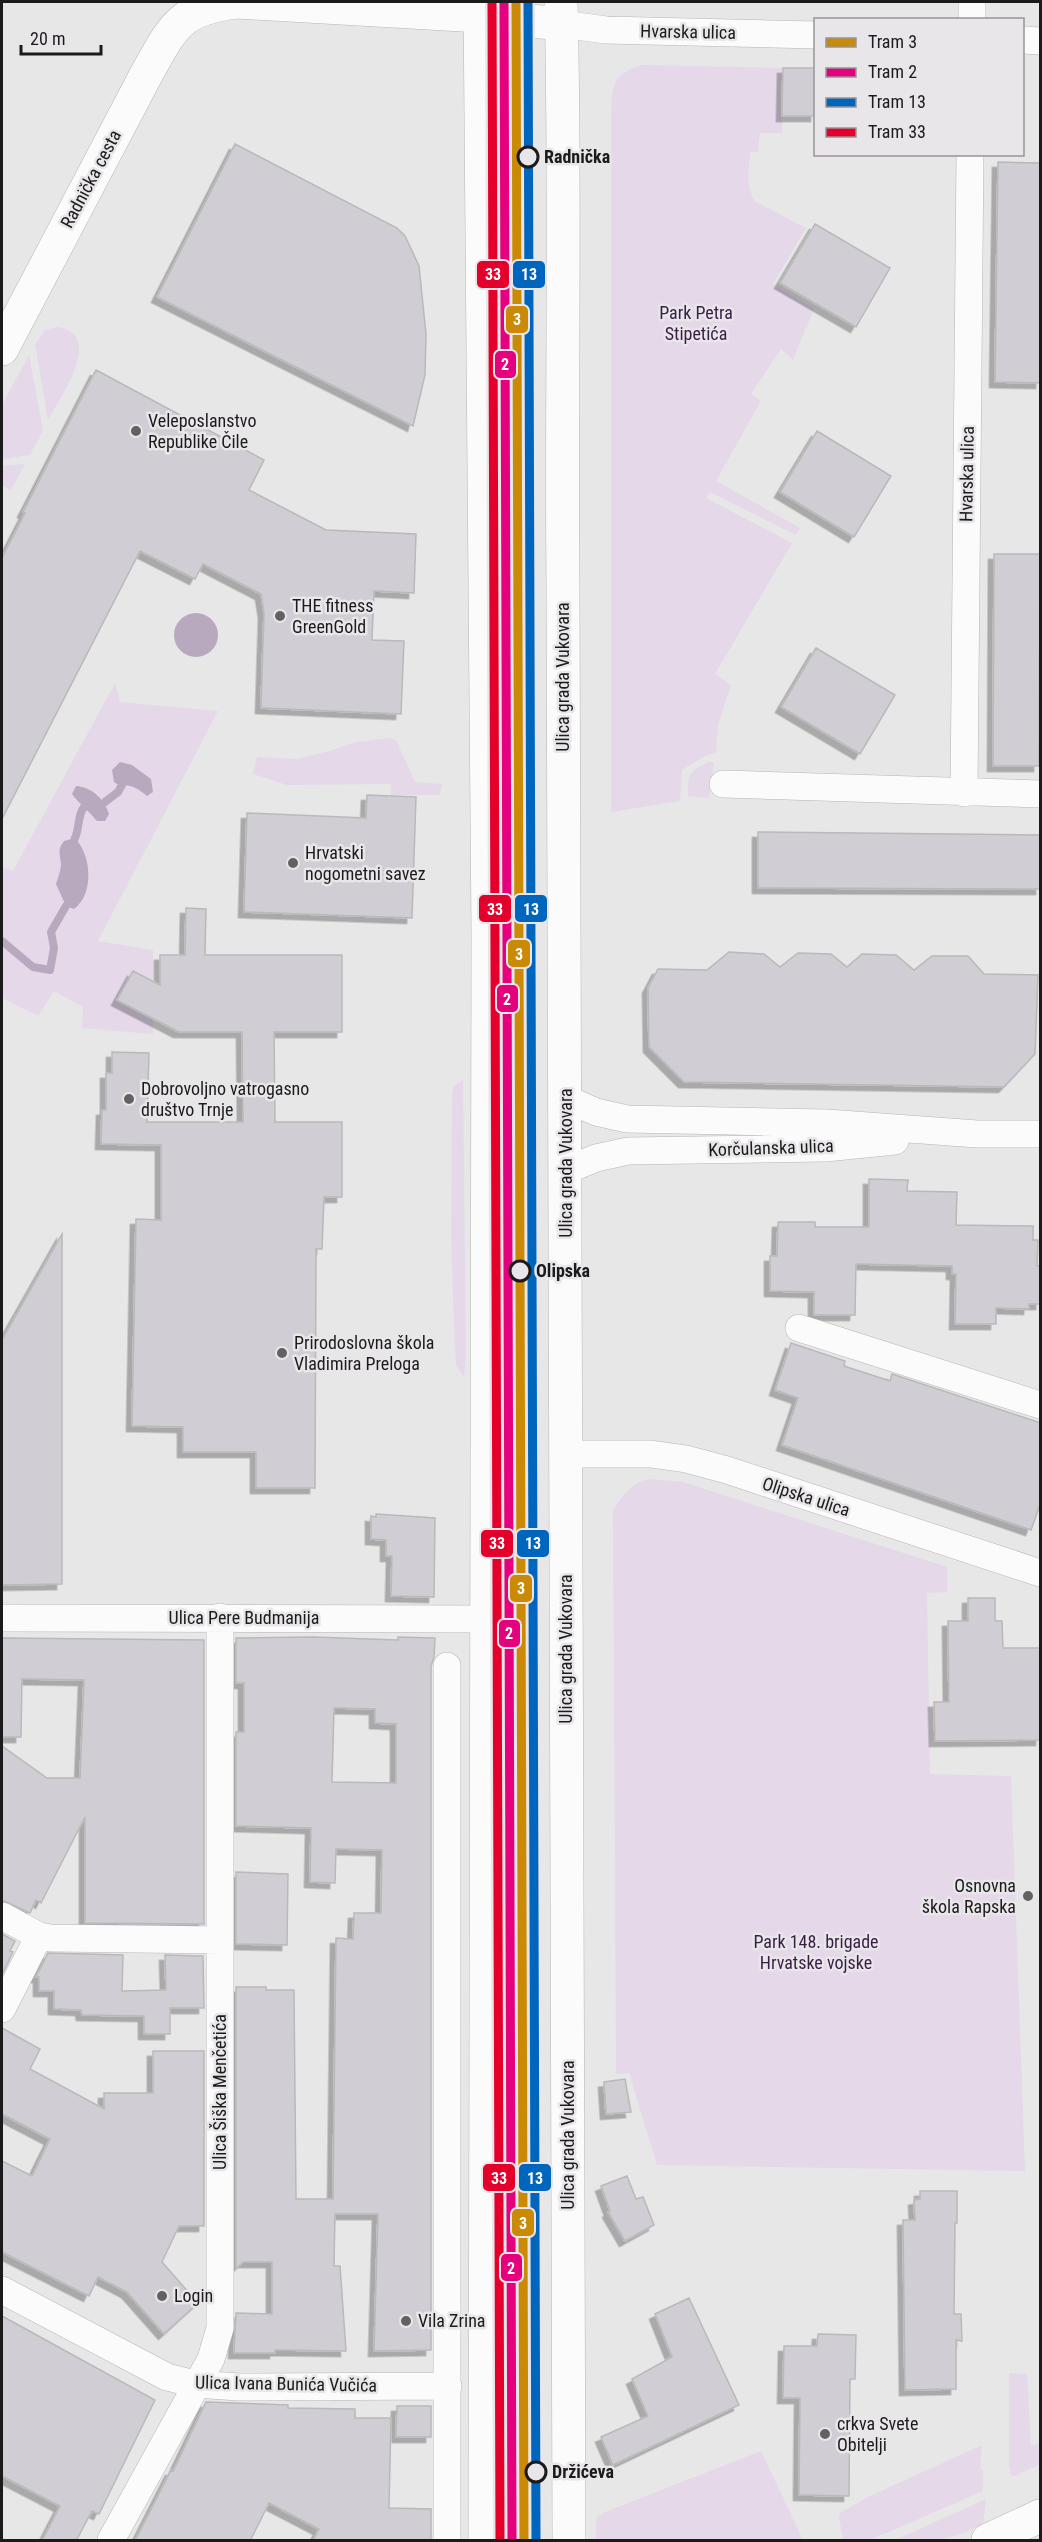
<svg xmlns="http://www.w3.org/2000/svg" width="1042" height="2542" font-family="'Roboto Condensed',sans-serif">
<defs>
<filter id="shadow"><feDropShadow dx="-5.5" dy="5.5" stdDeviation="0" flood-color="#0004"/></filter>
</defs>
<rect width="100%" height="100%" fill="#e8e7e8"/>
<path fill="#e4d8e9" d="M642 65 783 68 782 133H760L758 152H750C749 169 745 189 756 202L806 228 773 284 814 309 793 360 781 349 751 394 761 401 716 481 800 528 796 535 710 492 706 498 792 543 715 674 731 685 718 724 716 752 703 757 682 770 680 801 611 812V112C613 84 612 74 642 65Z
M58 327C105 335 60 398 48 420L35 344 45 330Z
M29 355 43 430 30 455 2 459V405Z
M25 464 11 490 2 485V466Z
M115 683 120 702 218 711 98 941 153 950V1034L82 1028 83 1007 54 991 38 1016 2 998V867L13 871Z
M388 738 396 740 415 782 442 784 440 795H391V784L287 785 253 774 257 757 297 759 333 750 352 743Z
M708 762H714L709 798 688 796C688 773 688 773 708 762Z
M463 1080 466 1357 464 1377 456 1365 455 1350 451 1239 452 1096 454 1086Z
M650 1479 683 1482 947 1567V1592L927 1593 930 1774 1011 1776 1025 2171 657 2165 629 2073 616 2074 613 1510C624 1494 631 1483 650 1479Z
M1009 2373 1027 2374 1031 2446 1040 2443V2464L1015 2476 1011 2475 1009 2466Z
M982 2445 980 2469 983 2470V2491L870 2540H843L839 2518 840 2513 870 2496Z
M761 2451 803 2540H596V2518L605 2512Z
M986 2499 983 2523C953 2542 930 2541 895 2540Z"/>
<path fill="#b8a9bf" d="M174 635a22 22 0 1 1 44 0a22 22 0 1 1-44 0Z
M120 762 132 765 151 779 153 792 147 796C140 790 130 783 120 786L114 782 112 770Z
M76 786C92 787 105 800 109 814L105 821H97C89 811 79 804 72 794Z
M75 838C92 856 94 894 74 909L66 906 56 884C58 878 61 870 61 864 60 854 57 850 64 841Z"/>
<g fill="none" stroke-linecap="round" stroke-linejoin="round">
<path stroke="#b8a9bf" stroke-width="8" d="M105 802 118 792 122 785
M75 838C80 827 77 816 84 807
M2 941 33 967 50 970 54 948 51 932 66 906"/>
</g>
<path fill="#d1cdd4" stroke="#b9b9b9" stroke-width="1.5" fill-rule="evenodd" filter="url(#shadow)" d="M783 68H816V116H782Z
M235 144 397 228 405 236 419 266 426 334 425 375 413 426 157 297Z
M998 162 1041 163V383L995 382Z
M815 224 890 268 856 327 780 283Z
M96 370 264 460 249 490 326 530 416 534 414 593 374 591 372 640 404 641 401 714 261 708 264 613 261 594 203 564 195 579 140 551 2 819V558L25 513 23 512Z
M817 431 891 476 854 537 780 492Z
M994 554H1040L1039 766H993Z
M816 648 895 695 860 754 781 707Z
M367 795 416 797 412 918 244 912 247 813 366 818Z
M758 832 1041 835V889L758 888Z
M186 908 206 909 205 955H342V1032H274L275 1122H342V1197H324L322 1249H316L315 1488H256V1452H183V1427L132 1426 136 1219 161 1220V1145L101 1144 102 1110H106V1073H112V1052L149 1053 147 1122H243L242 1032H179L117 1000 133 971 160 985V955H185Z
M729 952 764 954 780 967 798 953 831 954 847 967 862 954 896 955 914 970 932 956H968L984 974 1038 975 1035 1054 1004 1087 684 1082 649 1047 648 988 658 969 707 970Z
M869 1179 908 1180 907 1191 957 1192 956 1225 1033 1226V1240H1038L1037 1266H1041V1304H1029V1309L996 1308V1324H955L956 1274H952V1266L856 1264 855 1315H814V1292L770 1291V1256H777L778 1222H815V1227H869Z
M62 1234V1584L2 1585V1340Z
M791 1343 845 1361 844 1366 890 1381 892 1374 1041 1423V1502L1031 1530 782 1445 798 1398 775 1390Z
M376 1514 435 1518 434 1597 391 1596 392 1556H386V1540L371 1539V1516L376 1517Z
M968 1598H995V1621H1002L1003 1648H1041V1740L935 1741 934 1702H949L948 1621H968Z
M314 1637 398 1640V1637L435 1638 434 1657 431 1666V2350L374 2351 378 2214H335L334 2266H340L346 2351 275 2350V2353H234L236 2313 272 2314V2262H243L236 2269V1987H266V1990H294L296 2199H333L336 1938 353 1939 354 1913H381L382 1850 336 1849 335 1883 310 1882 311 1828 236 1826V1732H244V1683H236V1638ZM334 1708 375 1709V1723L396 1724V1783L332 1782Z
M2 1638 204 1640V1924L85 1923V1817L41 1903 36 1900 30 1913 2 1900V1746L47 1778H80L84 1680 22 1679 21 1737H2Z
M236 1872 288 1874 287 1945 236 1944Z
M2 1934 15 1941 10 1951 13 1952 2 1975Z
M48 1953 123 1955 122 1991 166 1990 165 1955 203 1956 204 2008H170V2034H144V2016L82 2015 81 2010 54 2009V1991H39V1977H36Z
M2 2028 40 2049 30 2069 104 2109V2093H153V2051H204V2226H179L162 2262 198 2303 164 2334 127 2292 98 2277 89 2296 2 2252V2161L32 2176 50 2139 2 2114Z
M625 2079 631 2112 606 2114 604 2082Z
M627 2176 636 2199 643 2197 654 2225 625 2241 608 2212 610 2211 601 2186Z
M920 2191H957V2223H955L954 2314H961L962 2341 956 2340V2389L905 2390 903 2220H915L914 2200 920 2199Z
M689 2298 739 2405 613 2465 601 2437 648 2416 632 2379 672 2357 655 2314Z
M2 2316 155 2400 99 2514 92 2511 76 2541H42L60 2506 2 2476Z
M818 2334 856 2335 855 2379H850L849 2496 799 2495 800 2398H783L784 2346H817Z
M206 2402 288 2405V2408L355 2409V2418H391L389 2508 431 2509V2541H313L319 2529 269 2503 250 2541H135L171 2470 173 2471Z
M397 2406H431V2437H396Z"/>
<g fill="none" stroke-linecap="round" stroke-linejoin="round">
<defs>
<path id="minor" d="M972 20V2
M562 24 606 30 816 35
M1022 40 1040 41
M723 784 1040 794
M964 793 970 154
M567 1099 596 1112 627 1119 827 1123 977 1134H1040
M567 1170 596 1158 628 1151 825 1148 895 1141
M799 1328 1040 1405
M565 1454H651L686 1459 727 1470 1040 1573
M2 1618 487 1619
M447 1666V2540
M2 1916 39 1936 51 1938 220 1940
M2 2009 39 1936
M2 2290 167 2377 195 2384 239 2387 448 2386
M111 2540 211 2359 220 2328V1617"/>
<path id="tertiary" d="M2 349 147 73C173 27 179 9 236 2L480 16 562 24"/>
<path id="secondary" d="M480 2 488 935 485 2540
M561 2C566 197 561 393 563 588 568 1239 567 1890 569 2540
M988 2540 1040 2516"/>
</defs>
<use href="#minor" stroke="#b6b6b6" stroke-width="28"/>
<use href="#tertiary" stroke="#b6b6b6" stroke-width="34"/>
<use href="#secondary" stroke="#b6b6b6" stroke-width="34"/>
<use href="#minor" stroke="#fcfbfc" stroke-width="27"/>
<use href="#tertiary" stroke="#fcfbfc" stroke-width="33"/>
<use href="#secondary" stroke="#fcfbfc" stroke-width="33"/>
<defs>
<path id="tram-1" d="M516 2 524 2540"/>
<path id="tram-2" d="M504 2 512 2540"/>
<path id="tram-3" d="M528 2 536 2540"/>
<path id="tram-4" d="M492 2 500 2540"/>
</defs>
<use href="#tram-1" stroke="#e8e6e9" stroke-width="14"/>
<use href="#tram-2" stroke="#e8e6e9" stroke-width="14"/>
<use href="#tram-3" stroke="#e8e6e9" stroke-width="14"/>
<use href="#tram-4" stroke="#e8e6e9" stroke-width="14"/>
<use href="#tram-1" stroke="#cb8a06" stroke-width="9"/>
<use href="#tram-2" stroke="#e5007d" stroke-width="9"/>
<use href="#tram-3" stroke="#0065bd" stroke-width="9"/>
<use href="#tram-4" stroke="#e4002b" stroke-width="9"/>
</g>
<g fill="#e8e6e9" stroke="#1c1b1c" stroke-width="3">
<circle cx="528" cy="157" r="10"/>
<circle cx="520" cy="1271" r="10"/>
<circle cx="536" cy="2472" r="10"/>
</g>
<g fill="#636263" stroke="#e8e6e9" stroke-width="2">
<circle cx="136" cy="431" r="6"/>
<circle cx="280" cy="616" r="6"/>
<circle cx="293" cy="863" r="6"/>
<circle cx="129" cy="1099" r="6"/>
<circle cx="282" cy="1353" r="6"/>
<circle cx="1028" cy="1896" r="6"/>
<circle cx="162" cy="2296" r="6"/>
<circle cx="406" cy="2321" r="6"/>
<circle cx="825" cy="2434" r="6"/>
</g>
<g text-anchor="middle" stroke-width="5" stroke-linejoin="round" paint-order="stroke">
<g font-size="18" fill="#1c1b1c" stroke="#e8e6e9">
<text transform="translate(688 32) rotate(1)" y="6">Hvarska ulica</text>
<text transform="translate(91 179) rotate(-62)" y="6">Radnička cesta</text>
<text transform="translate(967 474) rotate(-89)" y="6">Hvarska ulica</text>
<text transform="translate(563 677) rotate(-90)" y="6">Ulica grada Vukovara</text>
<text transform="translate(771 1148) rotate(-2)" y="6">Korčulanska ulica</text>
<text transform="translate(566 1163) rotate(-90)" y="6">Ulica grada Vukovara</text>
<text transform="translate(806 1497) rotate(18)" y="6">Olipska ulica</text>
<text x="244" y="1624">Ulica Pere Budmanija</text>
<text transform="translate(566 1649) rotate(-90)" y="6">Ulica grada Vukovara</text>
<text transform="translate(220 2092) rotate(-90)" y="6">Ulica Šiška Menčetića</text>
<text transform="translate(568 2135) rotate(-90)" y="6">Ulica grada Vukovara</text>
<text transform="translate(286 2384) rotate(1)" y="6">Ulica Ivana Bunića Vučića</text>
</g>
<g font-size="18" font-weight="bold" fill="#1c1b1c" stroke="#e8e6e9" text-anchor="start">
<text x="544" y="163">Radnička</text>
<text x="536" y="1277">Olipska</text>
<text x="552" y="2478">Držićeva</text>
</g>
<g font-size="18" fill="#3a1d47" stroke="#e8e6e9">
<text x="696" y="319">Park Petra<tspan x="696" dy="21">Stipetića</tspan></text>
<text x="816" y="1948">Park 148. brigade<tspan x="816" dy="21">Hrvatske vojske</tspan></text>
</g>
<g font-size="18" fill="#1c1b1c" stroke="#e8e6e9" text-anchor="start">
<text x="148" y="427">Veleposlanstvo<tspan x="148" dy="21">Republike Čile</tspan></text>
<text x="292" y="612">THE fitness<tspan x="292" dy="21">GreenGold</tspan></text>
<text x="305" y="859">Hrvatski<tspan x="305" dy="21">nogometni savez</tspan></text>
<text x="141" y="1095">Dobrovoljno vatrogasno<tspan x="141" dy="21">društvo Trnje</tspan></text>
<text x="294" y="1349">Prirodoslovna škola<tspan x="294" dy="21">Vladimira Preloga</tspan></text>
<text x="1016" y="1892" text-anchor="end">Osnovna<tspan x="1016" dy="21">škola Rapska</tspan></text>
<text x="174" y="2302">Login</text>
<text x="418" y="2327">Vila Zrina</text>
<text x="837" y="2430">crkva Svete<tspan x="837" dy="21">Obitelji</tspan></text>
</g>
</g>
<g stroke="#e8e6e9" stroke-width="2">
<rect x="476" y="260" width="34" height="29" rx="6" fill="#e4002b"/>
<rect x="512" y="260" width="34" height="29" rx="6" fill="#0065bd"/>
<rect x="505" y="305" width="24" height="29" rx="6" fill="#cb8a06"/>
<rect x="494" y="350" width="23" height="29" rx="6" fill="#e5007d"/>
<rect x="478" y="894" width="34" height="29" rx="6" fill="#e4002b"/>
<rect x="514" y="894" width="34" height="29" rx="6" fill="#0065bd"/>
<rect x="507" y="939" width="24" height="29" rx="6" fill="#cb8a06"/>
<rect x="496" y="984" width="23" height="29" rx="6" fill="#e5007d"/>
<rect x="480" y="1529" width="34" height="29" rx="6" fill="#e4002b"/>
<rect x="516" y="1529" width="34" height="29" rx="6" fill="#0065bd"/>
<rect x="509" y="1574" width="24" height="29" rx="6" fill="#cb8a06"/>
<rect x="498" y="1619" width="23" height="29" rx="6" fill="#e5007d"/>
<rect x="482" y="2163" width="34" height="29" rx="6" fill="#e4002b"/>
<rect x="518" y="2163" width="34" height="29" rx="6" fill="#0065bd"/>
<rect x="511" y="2208" width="24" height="29" rx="6" fill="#cb8a06"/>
<rect x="500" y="2253" width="23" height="29" rx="6" fill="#e5007d"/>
</g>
<g font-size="16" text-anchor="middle" font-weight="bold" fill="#fff">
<text x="493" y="280">33</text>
<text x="529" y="280">13</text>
<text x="517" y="325">3</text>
<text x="505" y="370">2</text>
<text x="495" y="915">33</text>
<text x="531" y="915">13</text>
<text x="519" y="960">3</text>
<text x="507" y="1005">2</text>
<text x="497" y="1549">33</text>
<text x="533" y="1549">13</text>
<text x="521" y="1594">3</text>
<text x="509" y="1639">2</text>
<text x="499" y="2184">33</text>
<text x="535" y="2184">13</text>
<text x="523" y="2229">3</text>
<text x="511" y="2274">2</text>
</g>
<rect width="1042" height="2542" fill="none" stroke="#1c1b1c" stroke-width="6"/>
<rect x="814" y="18" width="210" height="138" fill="#e8e6e9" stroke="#969597" stroke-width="1.5"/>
<rect x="826" y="38" width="30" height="9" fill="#cb8a06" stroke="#969597" stroke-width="1.5"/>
<text x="868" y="48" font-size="18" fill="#1c1b1c">Tram 3</text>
<rect x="826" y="68" width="30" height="9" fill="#e5007d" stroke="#969597" stroke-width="1.5"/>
<text x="868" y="78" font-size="18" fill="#1c1b1c">Tram 2</text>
<rect x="826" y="98" width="30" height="9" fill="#0065bd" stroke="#969597" stroke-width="1.5"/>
<text x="868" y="108" font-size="18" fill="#1c1b1c">Tram 13</text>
<rect x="826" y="128" width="30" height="9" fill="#e4002b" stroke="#969597" stroke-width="1.5"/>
<text x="868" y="138" font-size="18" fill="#1c1b1c">Tram 33</text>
<path d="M21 45v9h80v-9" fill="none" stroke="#1c1b1c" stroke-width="3"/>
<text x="30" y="45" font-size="18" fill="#1c1b1c" stroke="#e8e6e9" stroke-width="4.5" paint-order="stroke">20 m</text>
</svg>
